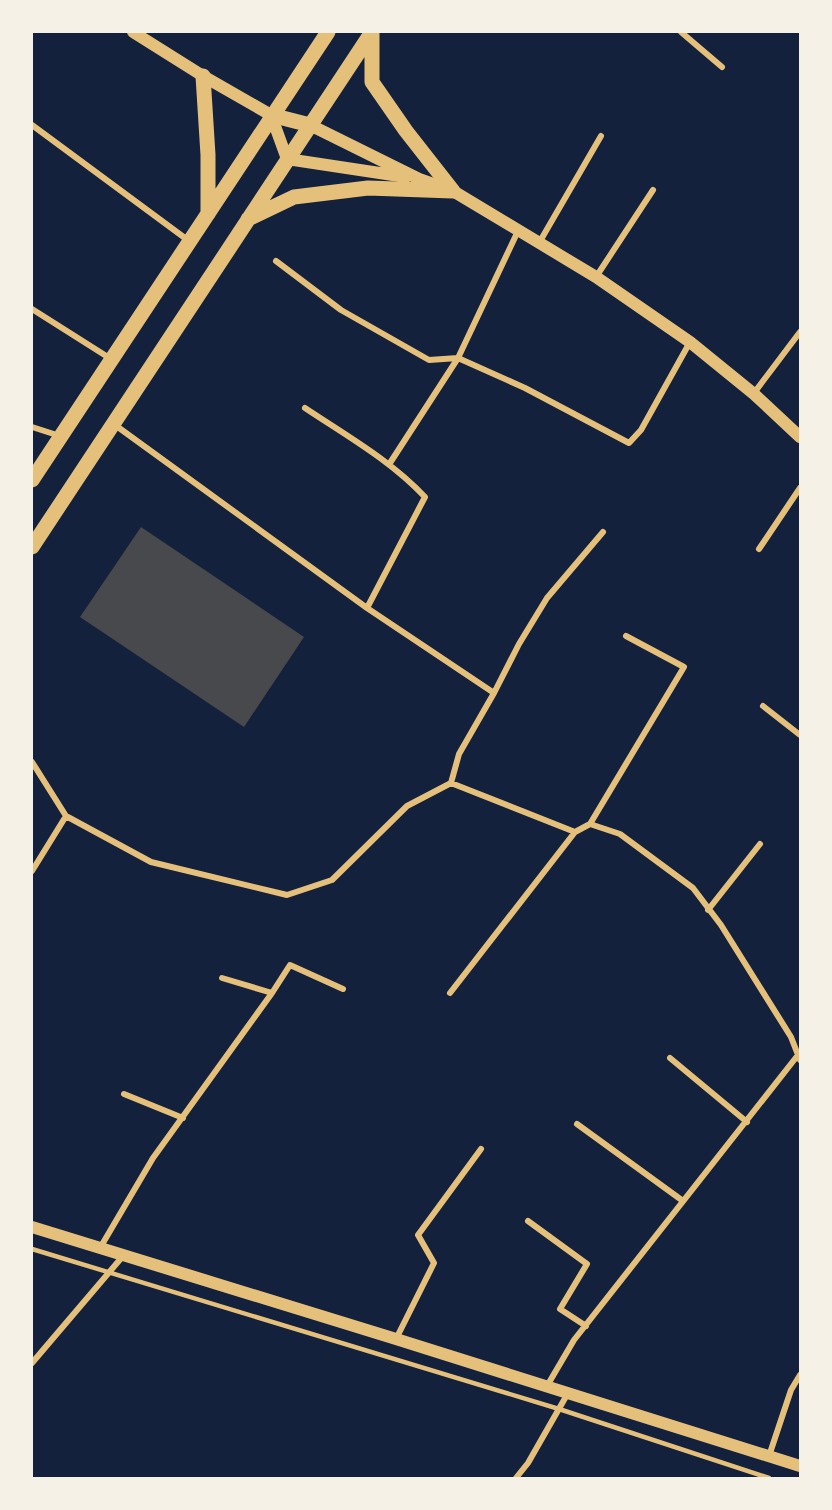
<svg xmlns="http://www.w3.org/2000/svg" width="832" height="1510" font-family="Merriweather,serif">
<rect width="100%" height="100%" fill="#14213d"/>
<path fill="#48494c" d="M141 527 304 637 244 727 80 617Z"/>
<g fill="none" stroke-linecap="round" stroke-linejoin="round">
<path stroke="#e5c07b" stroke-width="4.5" d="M32 1249 559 1409 769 1478"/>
<path stroke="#e5c07b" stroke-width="6" d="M681 32 722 67
M32 125 189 241
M539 243 601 136
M276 261 341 310 429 360 458 358 525 388 629 443 641 430 690 342
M596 277 653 190
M32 309 111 359
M754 393 800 332
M305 408C347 436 390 460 425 497L367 608
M115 425 367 608 494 693
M32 427 60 436
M390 463 458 358 518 231
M759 549 800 488
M763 706 800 735
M32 762 66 816 151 862 287 895 332 880 407 806 451 783 575 832 590 824 620 834 693 888 721 925 791 1037 800 1060
M451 783 459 754 494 693 519 644 547 598 603 532
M590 824 684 667 626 636
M32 871 66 816
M708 910 760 844
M222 978 272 993
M450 993 575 832
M670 1058 747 1122
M124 1094 183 1118
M577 1124 683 1201
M528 1221 587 1264 560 1309 586 1326
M100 1248 153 1158 272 993 290 965 343 989
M396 1339 434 1263 418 1235 481 1149
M32 1363 123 1256
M547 1386 574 1340 798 1055
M769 1456 791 1390 800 1375
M516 1478 528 1463 568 1393"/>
<path stroke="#e5c07b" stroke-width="12" d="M133 32 203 76 271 115 287 159 406 177
M310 125 419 179 453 191 596 277 690 342 754 394 800 437
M32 1227 396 1339 800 1466"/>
<path stroke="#e5c07b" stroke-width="15" d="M372 32V82L406 131 453 191
M203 76 208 155V214
M271 115 310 125
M248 219 294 197 368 188 453 191
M32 480 328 32
M32 547 372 32"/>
</g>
<rect width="832" height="1510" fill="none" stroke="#f6f1e7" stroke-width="66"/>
</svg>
